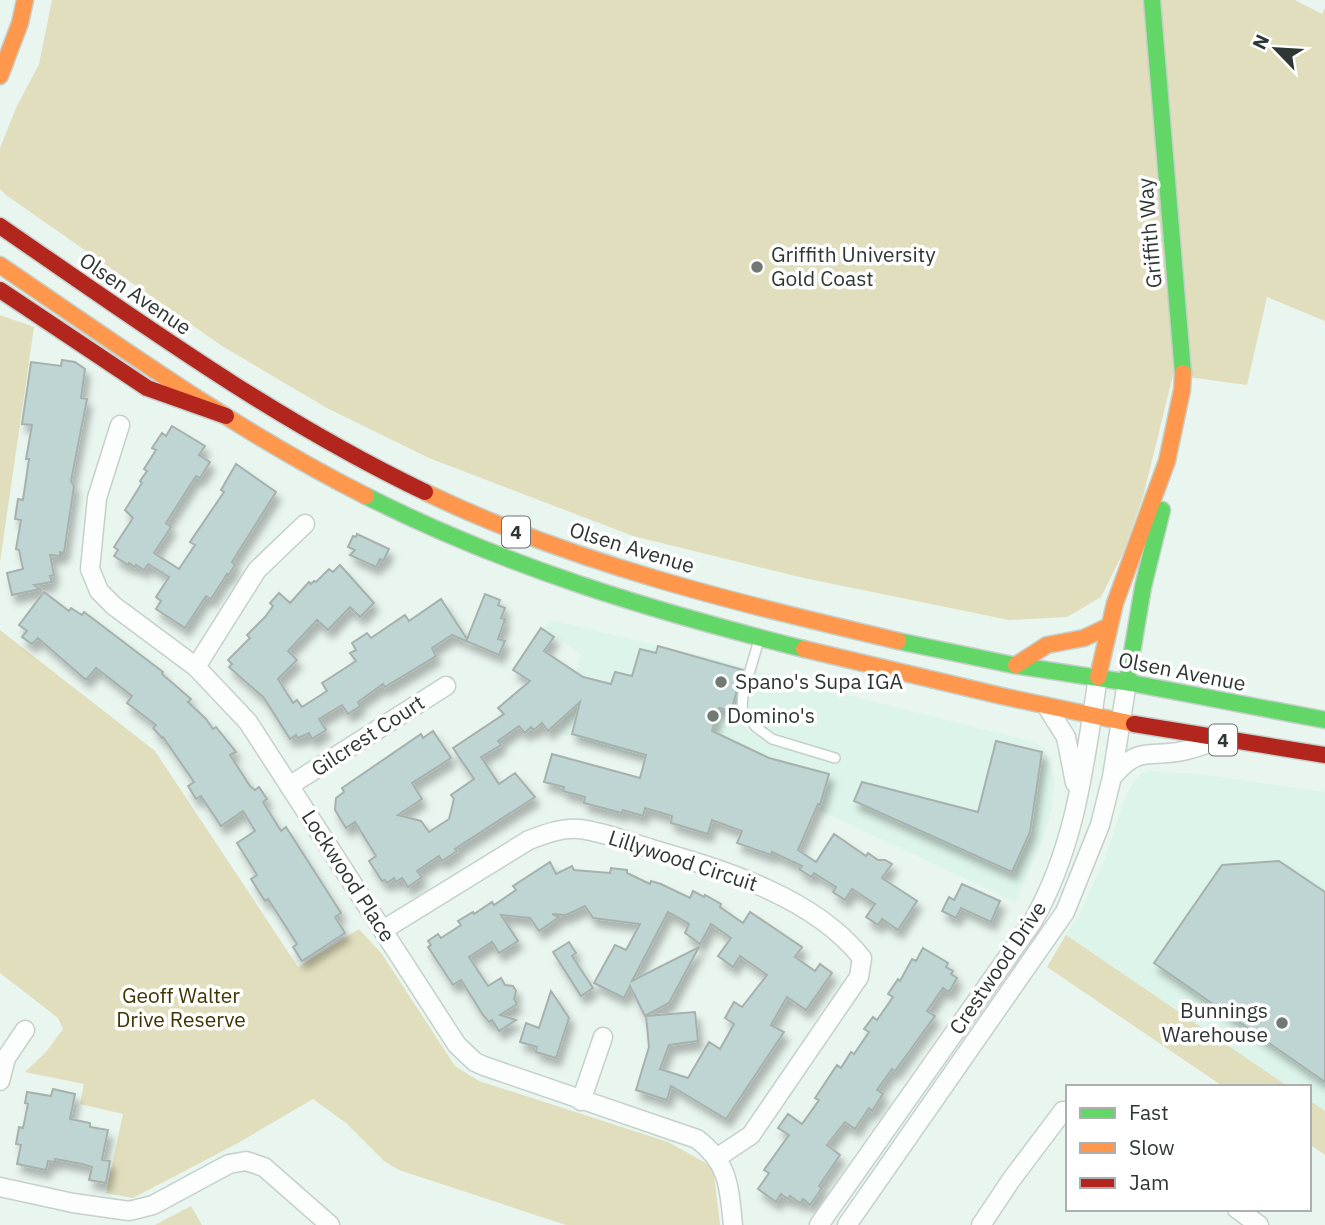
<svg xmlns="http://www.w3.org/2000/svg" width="1325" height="1225" font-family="'IBM Plex Sans',sans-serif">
<defs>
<filter id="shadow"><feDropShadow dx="4.5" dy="8" stdDeviation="3.5" flood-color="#0004"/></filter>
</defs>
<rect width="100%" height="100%" fill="#e9f5ef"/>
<path fill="#dcf4e9" d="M550 620 712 658 777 677 1034 742 1044 748 1055 780 1052 807 1042 841 1015 902 817 809 560 734 581 654 543 629Z
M1150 771 1199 774 1325 792V1111L1309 1100V1087H1289L1066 935 1079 914 1104 861 1123 803 1131 786 1140 774Z"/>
<path fill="#e0debc" d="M52 0H1295L1322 14 1325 8V321L1267 297 1247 385 1173 375 1143 497 1123 553 1101 597 1067 617 1009 620 804 578 633 536 429 458 327 408 222 346 6 195 0 189V148L16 108 39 64Z
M0 315 34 327 0 562Z
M0 630 155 751 298 967 359 929 382 954 455 1066 479 1081 668 1142 713 1167 720 1225H566L399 1170 384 1161 346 1123 313 1099 238 1143 133 1198 106 1193 123 1114 80 1104 84 1084 25 1072 46 1052 63 1029 58 1018 0 973Z
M1066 935 1289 1087H1224L1047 967Z
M1309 1100 1325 1111V1155L1309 1144Z
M191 1206 202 1225H155Z"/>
<path fill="#bed5d3" stroke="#a6b1ae" stroke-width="2" filter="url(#shadow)" d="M62 360 75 362 85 369 81 398 87 399 71 481 74 486 64 553 60 552V556L50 555 54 575 50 576 52 582 34 585 40 589 12 595 7 573 23 569 19 550 16 549 21 520 15 519 18 499 23 500 29 459H26L32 425 22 424 31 362 61 366Z
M172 426 205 446 199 455 210 462 200 478 196 476 166 523 171 527 154 553 179 569 195 545 190 542 224 492 221 490 236 464 276 492 232 562 235 565 228 576 227 574 211 599 206 596 185 628 156 609 161 601 156 597 169 577 148 564 144 570 136 565 135 567 129 563 128 565 114 556 118 550 114 547 133 518 125 510 142 483 140 481 147 471 144 469 156 450 152 448 162 433 166 436Z
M357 534 389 549 383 561 380 559 376 567 350 555 355 550 348 547 353 536 356 537Z
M340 565 374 603 360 617 350 607 328 630 317 620 288 651 297 660 278 679 293 703 297 700 302 707 327 691 322 683 356 661 350 653 356 650 352 643 367 633 371 638 405 615 409 621 441 599 467 639 485 594 500 600 498 605 505 608 501 618 505 619 498 639 505 641 499 655 452 635 432 648 436 656 385 687 383 684 358 702 360 706 348 714 342 705 319 719 326 730 312 739 309 733 298 738 296 735 290 739 264 698 229 667 232 664 228 660 250 638 247 635 265 617 273 606 270 603 279 593 290 603 309 582 311 584 314 581 316 582 329 569 333 572Z
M44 592 69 611 71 608 82 615 84 612 163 672 162 674 191 699 188 702 206 719 213 729 216 727 236 752 230 755 250 786 255 790 259 787 267 799 263 802 281 831 286 827 341 913 335 917 345 933 302 961 293 947 297 944 268 899 265 901 251 879 257 875 237 843 255 831 243 811 221 826 201 796 196 799 188 786 194 782 163 737 162 738 153 728 156 725 127 703 132 696 96 668 86 680 38 638 32 644 22 637 27 631 19 625Z
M541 628 554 637 544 651 583 677 611 684 615 672 632 676 640 649 656 653 658 646 743 670 731 711 719 708 712 731 769 758 829 774 820 805 818 804 798 850 816 862 834 834 866 856 868 853 878 860H885L892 864 882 878 917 901 898 930 882 919 878 925 866 917 875 904 852 889 845 900 833 892 836 887 814 873 811 877 799 869 802 866 772 852 771 855 737 843 742 831 712 820 708 834 671 823 672 816 645 808 643 816 623 810 622 813 584 803 585 797 563 791 564 787 544 782 552 754 640 778 646 755 572 734 580 702 548 731 542 723 534 730 531 727 525 733 519 726 498 741 501 745 481 757 499 784 515 773 535 797 455 849 457 851 442 861 439 856 417 871 422 877 408 887 402 878 396 882 394 878 387 883 385 880 382 881 369 861 376 856 355 822 346 828 335 810 336 798 344 792 342 788 421 734 423 738 433 731 451 758 412 783 422 799 398 815 421 821 429 832 449 819 454 799 451 795 474 779 453 748 504 714 498 708 530 681 513 670Z
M996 741 1042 752 1030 832 1012 872 854 801 862 782 978 812Z
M1279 861 1325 892V1082L1154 963 1222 865Z
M550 862 556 874 572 866 574 870 610 873 611 868 627 870V873L650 884 651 881 661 884 690 898 693 891 704 897 705 895 721 904 720 907 743 923 750 912 802 947 795 957 815 971 820 964 832 973 806 1010 787 997 771 1025 784 1032 726 1119 671 1086 667 1100 636 1090 649 1047 646 1016 695 1012 698 1041 669 1045 660 1069 688 1078 709 1042 720 1049 734 1024 725 1018 734 1002 742 1007 767 975 740 956 733 967 718 956 731 938 711 924 700 944 685 933 689 924 668 912 632 981 699 947 669 1003 645 1016 630 986 624 998 594 983 615 945 626 950 640 924 593 918 585 906 566 915 552 914 559 917 539 931 530 918 501 915 518 941 499 953 492 942 469 957 488 986 501 978 505 985 513 986 516 991 514 999 517 1004 500 1015 516 1020 499 1031 492 1020 489 1022 483 1015 461 980 453 985 428 947 431 945 428 941 438 934 441 938 461 925 458 921 473 912 474 914 492 902 494 905 516 890 513 886Z
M962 884 1000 901 991 922 961 908 956 918 942 911 949 897 954 900Z
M569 942 576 953 572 956 593 988 581 996 553 952Z
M923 948 948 963 946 967 953 971 951 974 957 978 949 992 943 988 927 1011 935 1016 895 1071 892 1069 877 1090 883 1094 872 1111 869 1108 855 1129 845 1122 827 1145 840 1155 819 1186 822 1188 810 1205 803 1199 800 1203 790 1196 788 1199 781 1194 776 1202 758 1189 769 1173 764 1170 789 1135 778 1128 788 1114 802 1124 819 1100 815 1098 837 1065 841 1068 851 1052 854 1054 869 1032 864 1029 873 1017 877 1020 893 997 888 994 898 979 900 981 912 959 916 961Z
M551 991 569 1018 556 1058 536 1052 537 1047 520 1042 526 1023 539 1028Z
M53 1089 75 1094 70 1119 90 1123V1127L108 1130 102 1160 110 1161 106 1183 89 1180 92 1167 82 1164 55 1159V1162L48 1161 46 1170 17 1164 21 1145 16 1144 19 1127 23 1128 28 1104 25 1103 27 1092 51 1096Z"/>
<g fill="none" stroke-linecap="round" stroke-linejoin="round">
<defs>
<path id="lane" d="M759 640 743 694 742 709 756 727 772 739 835 758"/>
<path id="street" d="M120 425 97 498 90 569 99 591 114 606 196 667 248 722 457 1045 475 1062 484 1066 697 1139C729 1163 729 1187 733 1225
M196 667 257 570 305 524
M1047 707 1066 737 1075 783
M1113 776C1140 745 1148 758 1183 751 1193 749 1204 745 1215 741
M289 786 446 686
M383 930 529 840C545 834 563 827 580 829 604 832 629 842 652 849 724 870 814 897 862 958L859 977 751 1135 718 1157
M0 1081 6 1058 25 1030
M581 1101 603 1037
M0 1187 73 1203 129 1211 153 1205 229 1164 246 1161 264 1167 330 1225
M1237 1209 1259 1225
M819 1225 1033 921C1076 846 1085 761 1098 677
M847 1225 1065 912 1100 825 1112 777 1127 682
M981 1225 1011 1180 1063 1111H1068"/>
<path id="fast" d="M1152 0 1183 373
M366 496C506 567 653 611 804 649
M898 641 1013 665 1131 683 1325 720
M1127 682 1143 587 1162 510"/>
<path id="slow" d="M0 76 20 23 25 0
M0 265C119 346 237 431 366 496
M425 492C574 564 738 603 898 641
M804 649 1006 697 1134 724
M1016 665 1047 645 1084 638 1109 626
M1098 677 1115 603 1167 461 1182 390 1183 373"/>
<path id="jam" d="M0 226C138 321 273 419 425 492
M0 290 147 388 226 416
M1134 724 1325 755"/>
</defs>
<use href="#lane" stroke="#c5d0cb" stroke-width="12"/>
<use href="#street" stroke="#c5d0cb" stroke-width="21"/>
<use href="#fast" stroke="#c5d0cb" stroke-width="19"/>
<use href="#slow" stroke="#c5d0cb" stroke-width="19"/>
<use href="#jam" stroke="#c5d0cb" stroke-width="19"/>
<use href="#lane" stroke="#fcfefd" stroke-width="9"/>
<use href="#street" stroke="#fcfefd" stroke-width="18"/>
<use href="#fast" stroke="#63d668" stroke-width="16"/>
<use href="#slow" stroke="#ff974d" stroke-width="16"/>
<use href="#jam" stroke="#b3261e" stroke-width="16"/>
</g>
<g fill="#6f7a75" stroke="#fff" stroke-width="2.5">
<circle cx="757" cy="267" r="7"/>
<circle cx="721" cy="682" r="7"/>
<circle cx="713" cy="716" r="7"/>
<circle cx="1282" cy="1023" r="7"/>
</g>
<g text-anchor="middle" stroke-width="7" stroke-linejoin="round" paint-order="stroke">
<g fill="#fff" stroke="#6d7370" stroke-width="2">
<rect x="502" y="516.5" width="28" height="31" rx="5"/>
<rect x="1209" y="724.5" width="28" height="31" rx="5"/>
</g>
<g font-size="19" font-weight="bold" fill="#2e3733">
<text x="516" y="539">4</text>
<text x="1223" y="747">4</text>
</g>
<g font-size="21" fill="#2e3733" stroke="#fff">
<text transform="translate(1150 233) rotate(-95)" y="7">Griffith Way</text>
<text transform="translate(135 294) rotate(34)" y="7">Olsen Avenue</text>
<text transform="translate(632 548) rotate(17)" y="7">Olsen Avenue</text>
<text transform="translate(1182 672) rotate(11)" y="7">Olsen Avenue</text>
<text transform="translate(368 736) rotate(-33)" y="7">Gilcrest Court</text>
<text transform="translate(683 861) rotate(18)" y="7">Lillywood Circuit</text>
<text transform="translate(348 876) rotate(57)" y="7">Lockwood Place</text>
<text transform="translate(998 968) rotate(-56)" y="7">Crestwood Drive</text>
</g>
<g font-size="21" fill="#2e3733" stroke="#fff" text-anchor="start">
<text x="771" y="262">Griffith University<tspan x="771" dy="24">Gold Coast</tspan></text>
<text x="735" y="689">Spano's Supa IGA</text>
<text x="727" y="723">Domino's</text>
<text x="1268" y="1018" text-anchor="end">Bunnings<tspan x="1268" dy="24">Warehouse</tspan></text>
</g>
<g font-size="21" fill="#403500" stroke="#fff">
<text x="181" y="1003">Geoff Walter<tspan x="181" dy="24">Drive Reserve</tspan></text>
</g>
</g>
<rect x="1066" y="1085" width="245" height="126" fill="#ffffff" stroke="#abafad" stroke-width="2"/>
<rect x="1080" y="1108" width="35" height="10" fill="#63d668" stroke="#abafad" stroke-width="2"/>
<text x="1129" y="1120" font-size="21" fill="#2e3733">Fast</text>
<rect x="1080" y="1143" width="35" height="10" fill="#ff974d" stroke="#abafad" stroke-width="2"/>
<text x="1129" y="1155" font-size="21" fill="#2e3733">Slow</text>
<rect x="1080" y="1178" width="35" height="10" fill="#b3261e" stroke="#abafad" stroke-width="2"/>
<text x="1129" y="1190" font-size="21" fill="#2e3733">Jam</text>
<g transform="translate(1276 49) rotate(295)" stroke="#ffffff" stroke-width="5" paint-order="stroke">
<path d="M0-5L12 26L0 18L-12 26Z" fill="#2e3733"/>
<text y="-10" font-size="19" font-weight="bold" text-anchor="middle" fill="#2e3733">N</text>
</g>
</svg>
